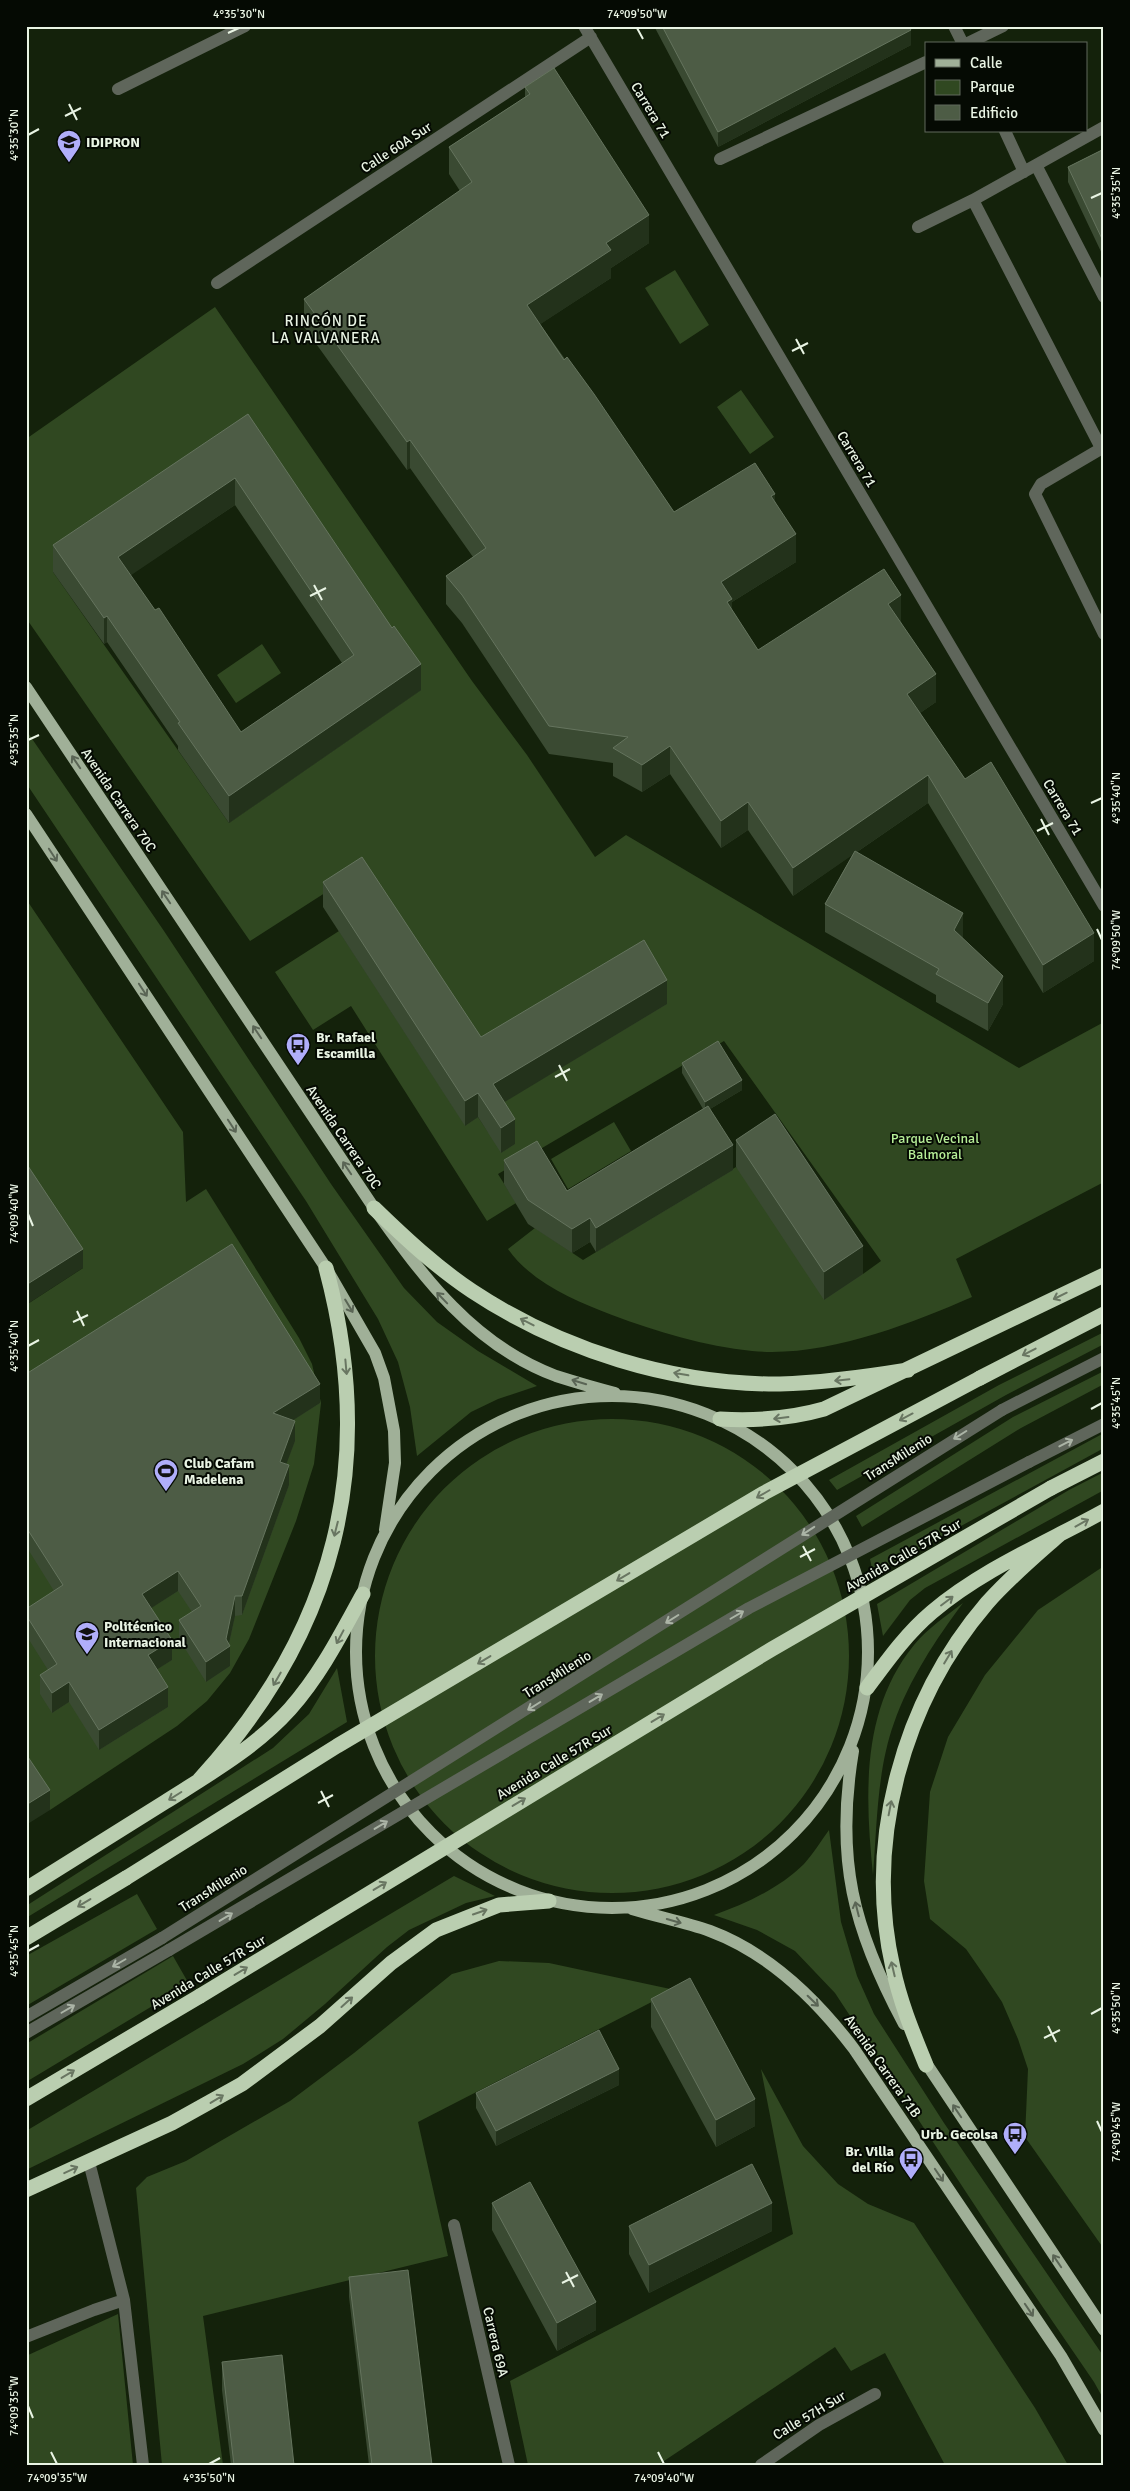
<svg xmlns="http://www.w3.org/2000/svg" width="1130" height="2491" font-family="Signika,sans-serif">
<rect width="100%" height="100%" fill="#14220b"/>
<path fill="#304821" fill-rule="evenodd" d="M675 270 709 325 680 344 645 288Z
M215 307 472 681 527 755 595 857 626 835 1019 1068 1104 1022V1182L956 1259 972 1297C908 1325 823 1358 752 1351 705 1346 657 1332 612 1315 575 1301 531 1282 508 1249L535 1228 583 1260 736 1167 863 1274 881 1261 724 1041 498 1174 516 1203 487 1221 351 1006 313 1030 275 972 339 931 465 1125 478 1117 488 1132 481 1061 356 873 250 941 26 618V439ZM274 479 421 690 229 823 53 572Z
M741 390 774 437 750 454 717 407Z
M262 644 281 673 236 703 217 675Z
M26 730 164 931 331 1184 404 1288 437 1322 478 1351 537 1386 498 1399 471 1412 417 1456 410 1407 398 1362 378 1319 306 1201 26 783Z
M26 899 183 1132 186 1202 206 1189 299 1338 312 1364 321 1403 314 1464 296 1521 249 1639 230 1673 207 1701 177 1726 50 1810 26 1773V1305L83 1268 26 1183Z
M614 1122 631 1151 568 1189 551 1159Z
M1104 1332V1344L1006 1395 837 1490 829 1480 999 1385Z
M1104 1371V1384L1021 1428 862 1527 856 1516 1013 1417Z
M375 1656a237 237 0 1 1 474 0a237 237 0 1 1-474 0Z
M1104 1433V1448L873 1574 870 1559Z
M1104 1472V1490L925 1588 910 1600 883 1636 877 1604 1069 1490Z
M1104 1566V2249L1025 2137 1028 2069 1018 2039 1002 2002 984 1975 966 1949 930 1919 924 1881 930 1792 948 1737 985 1675 1038 1610Z
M963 1603C936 1639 909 1680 894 1723 877 1770 877 1825 873 1875 865 1796 861 1710 914 1645 928 1628 946 1616 963 1603Z
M337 1668 347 1722 26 1918V1906L273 1748 309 1714Z
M829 1830 841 1922 857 1976 874 2014 944 2123 1104 2357V2400L1094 2382 1014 2265 835 1993 795 1951 757 1930 714 1915C745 1904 780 1888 804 1864 813 1854 821 1841 829 1830Z
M454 1876 495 1896 466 1903 409 1930 387 1947 325 2004 283 2039 243 2064 26 2170V2131Z
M137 1894 157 1929 26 2006V1956Z
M173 1956 189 1984 26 2082V2044Z
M499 1961 549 1963 675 1990 418 2122 448 2256 203 2316 223 2465H162L136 2188 147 2177 186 2161 290 2101 354 2053 452 1974Z
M761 2069 803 2146 838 2184 868 2204 914 2223 1035 2408 1068 2465H945L885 2353 851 2371 835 2347 658 2465H528L510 2381 793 2234Z
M118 2314 133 2465H26V2356Z"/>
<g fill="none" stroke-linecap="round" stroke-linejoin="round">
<path stroke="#5f665b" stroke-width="12" d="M584 26 1104 906
M954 26 963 44
M966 44 1003 26
M118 89 245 26
M1005 131 1024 172
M720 159 926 62
M1036 165 1104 297
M973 200 1101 448
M918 227 973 200 1104 127
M217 283 591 37
M1104 447 1041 484 1035 494 1104 634
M1002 1410 1104 1358
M1029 1462 1104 1424
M26 2017 162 1938
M26 2033 169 1950
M89 2162 124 2300 143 2465
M454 2225 509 2465
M26 2337 94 2310 124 2300
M761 2465 819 2425 875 2394"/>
<path stroke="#a0b098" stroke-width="12" d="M26 687 374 1208C423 1277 473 1345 556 1376 575 1382 595 1388 615 1393
M26 814 326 1268 375 1353 384 1378 394 1431 395 1463 385 1530
M356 1652a256 256 0 1 1 512 0a256 256 0 1 1-512 0Z
M853 1751C835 1859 853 1929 904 2024
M632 1909C658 1917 685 1922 710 1931 769 1953 817 2000 854 2049L1061 2356 1104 2430
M922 2057 1104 2330"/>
<path stroke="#baceb0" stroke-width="15" d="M374 1208C405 1238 436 1267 472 1291 561 1350 673 1385 780 1384 823 1383 865 1377 908 1370
M980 1378 1104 1314
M720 1419C756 1421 789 1419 824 1409L1104 1275
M1051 1488 1104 1461
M867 1688C887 1661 906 1634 932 1612 983 1569 1046 1543 1104 1511
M199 1780C336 1632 378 1463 326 1268
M26 1889C72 1860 119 1831 165 1802 209 1774 255 1748 290 1709 321 1674 341 1634 363 1594
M26 1938 126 1878
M926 2065C913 2033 900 2002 893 1968 864 1841 903 1701 987 1603 1009 1578 1034 1557 1059 1535
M26 2099 200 1996
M26 2190 172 2123 242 2084 320 2026 391 1963 436 1930 499 1905 549 1901"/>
<path stroke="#5f665b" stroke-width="12" d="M162 1938 1002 1410
M169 1950 749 1608 1029 1462"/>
<path stroke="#baceb0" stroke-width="15" d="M126 1878 337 1746 764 1493 980 1378
M200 1996 772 1649 1051 1488"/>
</g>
<path fill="#3a4a32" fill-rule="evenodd" d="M654 26H908L911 45 718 147Z
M525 87 649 243 611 268V278L540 324 674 512 775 501 796 562 732 602V610L758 650 901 622 936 702 920 713 965 779 1094 961 1043 993 928 803 857 852 963 939 1003 1004 988 1031 936 1002V995L825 932V904L853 854 793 896 748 830 721 848 670 774 642 792 613 776V763L549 754 462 623 446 604V576L473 557 410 468 407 470 304 327V299L460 191 449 174V147L525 97Z
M1104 149V258L1068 182V167Z
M248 414 421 690 229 823 178 750V746L107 642 104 644 53 572V545ZM235 505 342 663 241 732 130 575Z
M323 882 481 1037 667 1004 504 1102 515 1144 501 1153 478 1117 465 1126 323 907Z
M682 1063 742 1090 710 1109 733 1170 596 1252 590 1242 572 1253 528 1224 504 1184V1160L567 1191 703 1109 682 1073Z
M736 1140 863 1274 824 1300 736 1167Z
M26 1374 320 1403 293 1420 295 1441 286 1464 289 1485 242 1615 235 1616 229 1644 230 1666 206 1682 179 1639V1620L192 1612 178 1591 151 1608 172 1660 157 1669 168 1707 99 1750 69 1702 52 1713 40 1694V1675L48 1670 26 1635V1609L54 1591 26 1546Z
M651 1999 755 2126 716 2147 651 2027Z
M619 2085 496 2146 476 2108V2093Z
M492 2203 596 2330 557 2351 492 2230Z
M629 2226 772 2231 649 2293 629 2254Z
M349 2277 432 2465H369L349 2297Z
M222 2362 294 2465H231L222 2390Z"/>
<path fill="#23321b" d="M911 30V45L718 147V132Z
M649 215V243L611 268V278L527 333V305L606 243Z
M410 440V468L407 470V442Z
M235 478V505L118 584V557Z
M775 494V521L771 496Z
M796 534V562L732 602V627L721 582Z
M901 595V623L888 604Z
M107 616V642L104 644V618Z
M421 664V690L229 823V796Z
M936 674V702L907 722V694Z
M670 746V774L642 792V765Z
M928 775V803L793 896V868Z
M748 802V830L721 848V821Z
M963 913V940L954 930Z
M1094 933V961L1043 993V965Z
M1003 976V1004L988 1031V1003Z
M667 980V1004L493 1109V1084Z
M742 1080V1090L705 1112V1102Z
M478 1093V1117L465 1126V1101Z
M515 1119V1144L501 1153V1128Z
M733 1145V1170L596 1252V1228Z
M590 1218V1242L572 1253V1229Z
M863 1246V1274L824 1300V1272Z
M83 1249V1268L26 1305V1285Z
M320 1384V1403L273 1433V1413Z
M295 1421V1441L280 1481V1462Z
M289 1465V1485L242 1615V1596Z
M178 1571V1591L142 1614V1594Z
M235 1596V1616L228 1648 230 1646V1666L206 1682V1662L226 1639Z
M172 1640V1660L148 1675V1655Z
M69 1682V1702L52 1713V1693Z
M168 1687V1707L99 1750V1730Z
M50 1790V1810L26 1825V1805Z
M619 2069V2085L496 2146V2131Z
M755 2099V2126L716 2147V2120Z
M772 2203V2231L649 2293V2265Z
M596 2302V2330L557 2351V2323Z"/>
<path fill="#4d5c45" stroke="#65745e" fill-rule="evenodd" d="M662 26H908L911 30 718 132Z
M554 68 649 215 606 243 611 250 527 305 564 360 567 357 594 394 674 512 755 463 775 494 771 496 796 534 721 582 732 599 727 602 758 650 884 569 901 595 888 604 936 674 907 694 965 779 991 762 1094 933 1043 965 928 775 793 868 748 802 721 821 670 746 642 765 613 748 628 737 549 726 462 595 446 576 486 548 410 440 407 442 304 299 472 182 449 147 530 94 525 87Z
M1104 149V243L1068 167Z
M248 414 392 628 394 626 421 664 229 796 178 723 180 722 107 616 104 618 53 545ZM235 478 354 655 241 732 159 608 155 610 118 557Z
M855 851 963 913 954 930 1003 976 988 1003 936 974 939 969 825 904Z
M362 857 481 1037 644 940 667 980 493 1084 515 1119 501 1128 478 1093 465 1101 323 882Z
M718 1041 742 1080 705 1102 682 1063Z
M708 1106 733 1145 596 1228 590 1218 572 1229 528 1200 504 1160 537 1141 567 1191Z
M775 1114 863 1246 824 1272 736 1140Z
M26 1163 83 1249 26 1285Z
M232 1244 320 1384 273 1413 295 1421 280 1462 289 1465 242 1596H235L226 1639 230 1646 206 1662 179 1620 201 1606 178 1571 142 1594 172 1640 148 1655 168 1687 99 1730 69 1682 52 1693 40 1675 57 1664 26 1615V1609L63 1585 26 1527V1374Z
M26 1754 50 1790 26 1805Z
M690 1978 755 2099 716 2120 651 1999Z
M599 2030 619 2069 496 2131 476 2093Z
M752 2164 772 2203 649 2265 629 2226Z
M530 2182 596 2302 557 2323 492 2203Z
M408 2270 432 2465H372L349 2277Z
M282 2355 294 2465H234L222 2362Z"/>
<defs><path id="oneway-shaft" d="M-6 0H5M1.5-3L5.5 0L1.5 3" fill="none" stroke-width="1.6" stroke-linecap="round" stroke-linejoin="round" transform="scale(1.25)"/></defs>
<g stroke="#5a6555">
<use href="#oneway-shaft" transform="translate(76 762) rotate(-124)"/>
<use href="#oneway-shaft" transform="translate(53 855) rotate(57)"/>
<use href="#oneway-shaft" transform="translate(166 897) rotate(-124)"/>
<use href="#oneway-shaft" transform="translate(143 990) rotate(57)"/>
<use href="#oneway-shaft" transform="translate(257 1032) rotate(-124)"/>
<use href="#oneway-shaft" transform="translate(232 1126) rotate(57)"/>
<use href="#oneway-shaft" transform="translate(347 1168) rotate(-124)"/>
<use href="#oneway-shaft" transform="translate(442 1298) rotate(-134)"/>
<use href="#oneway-shaft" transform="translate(349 1306) rotate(59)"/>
<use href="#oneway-shaft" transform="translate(579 1382) rotate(-163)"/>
<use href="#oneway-shaft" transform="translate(857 1909) rotate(-104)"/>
<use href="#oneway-shaft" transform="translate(674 1921) rotate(16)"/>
<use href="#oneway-shaft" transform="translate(813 2001) rotate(44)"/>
<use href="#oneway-shaft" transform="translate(957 2111) rotate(-124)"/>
<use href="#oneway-shaft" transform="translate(939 2175) rotate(56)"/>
<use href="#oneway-shaft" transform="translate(1057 2261) rotate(-124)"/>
<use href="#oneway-shaft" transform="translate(1029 2310) rotate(56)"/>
</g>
<g stroke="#697662">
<use href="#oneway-shaft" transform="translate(1060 1296) rotate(154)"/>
<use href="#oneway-shaft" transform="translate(527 1322) rotate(-153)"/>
<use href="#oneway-shaft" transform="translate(1029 1352) rotate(153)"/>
<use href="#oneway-shaft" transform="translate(346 1367) rotate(85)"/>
<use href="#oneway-shaft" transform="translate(681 1374) rotate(-170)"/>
<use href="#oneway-shaft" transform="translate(842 1380) rotate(174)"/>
<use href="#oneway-shaft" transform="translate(906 1417) rotate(152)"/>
<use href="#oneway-shaft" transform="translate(781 1418) rotate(173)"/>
<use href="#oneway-shaft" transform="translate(763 1494) rotate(150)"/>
<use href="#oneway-shaft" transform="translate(1082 1523) rotate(-29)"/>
<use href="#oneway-shaft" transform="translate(336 1529) rotate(104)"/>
<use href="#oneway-shaft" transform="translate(623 1577) rotate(149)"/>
<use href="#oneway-shaft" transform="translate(947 1601) rotate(-37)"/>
<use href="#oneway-shaft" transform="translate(340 1637) rotate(118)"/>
<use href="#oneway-shaft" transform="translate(948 1657) rotate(-59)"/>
<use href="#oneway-shaft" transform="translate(484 1660) rotate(149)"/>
<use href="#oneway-shaft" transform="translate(277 1679) rotate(120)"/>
<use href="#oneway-shaft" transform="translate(658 1718) rotate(-31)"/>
<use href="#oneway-shaft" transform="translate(175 1796) rotate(148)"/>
<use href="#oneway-shaft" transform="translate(519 1802) rotate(-31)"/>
<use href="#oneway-shaft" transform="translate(890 1808) rotate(-79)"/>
<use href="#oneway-shaft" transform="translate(380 1886) rotate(-31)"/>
<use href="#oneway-shaft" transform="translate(84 1903) rotate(149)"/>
<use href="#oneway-shaft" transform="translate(480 1912) rotate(-19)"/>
<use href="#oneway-shaft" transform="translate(893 1969) rotate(-103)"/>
<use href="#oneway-shaft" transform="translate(241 1971) rotate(-31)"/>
<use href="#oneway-shaft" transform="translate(347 2002) rotate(-42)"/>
<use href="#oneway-shaft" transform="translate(68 2074) rotate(-31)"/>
<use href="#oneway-shaft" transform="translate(217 2099) rotate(-31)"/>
<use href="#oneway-shaft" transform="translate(71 2170) rotate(-25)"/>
</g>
<g stroke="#abb4a6">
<use href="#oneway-shaft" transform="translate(960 1435) rotate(148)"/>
<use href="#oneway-shaft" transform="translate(1066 1443) rotate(-27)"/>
<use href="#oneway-shaft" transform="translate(808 1531) rotate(147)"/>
<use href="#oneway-shaft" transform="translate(737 1615) rotate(-30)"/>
<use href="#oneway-shaft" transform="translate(672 1619) rotate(148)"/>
<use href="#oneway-shaft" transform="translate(596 1698) rotate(-31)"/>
<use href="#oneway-shaft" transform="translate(534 1706) rotate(148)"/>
<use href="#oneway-shaft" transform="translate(381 1825) rotate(-31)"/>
<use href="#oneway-shaft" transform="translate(226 1917) rotate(-31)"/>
<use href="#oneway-shaft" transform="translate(119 1963) rotate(150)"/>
<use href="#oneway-shaft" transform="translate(68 2009) rotate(-30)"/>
</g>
<path fill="none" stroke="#e9f4e4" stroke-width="2" d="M637 28 643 39M228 33 239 28M69 104 77 120M65 116 81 108M28 135 39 129M1091 198 1102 193M796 339 804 354M792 351 808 343M314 585 322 600M310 596 326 588M28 740 39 735M1091 803 1102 798M1041 819 1049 835M1037 831 1053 823M1097 929 1102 940M559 1065 567 1081M555 1077 570 1069M28 1214 33 1226M77 1311 84 1326M73 1322 88 1315M28 1346 39 1340M1091 1409 1102 1403M803 1546 811 1561M800 1557 815 1549M321 1791 329 1807M318 1803 333 1795M28 1951 39 1945M1091 2014 1102 2008M1048 2026 1056 2042M1044 2038 1060 2030M1097 2121 1102 2132M566 2272 574 2287M562 2283 578 2275M28 2406 33 2418M51 2452 57 2464M658 2452 664 2464M209 2464 220 2458"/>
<defs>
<symbol id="school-pin" viewBox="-11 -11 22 30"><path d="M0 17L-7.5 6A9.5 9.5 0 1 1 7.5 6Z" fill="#b0aefa" stroke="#050a03"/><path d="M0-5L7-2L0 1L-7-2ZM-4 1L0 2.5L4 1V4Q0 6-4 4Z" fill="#111"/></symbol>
<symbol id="bus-pin" viewBox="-11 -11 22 30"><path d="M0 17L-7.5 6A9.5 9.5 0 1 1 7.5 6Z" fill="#b0aefa" stroke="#050a03"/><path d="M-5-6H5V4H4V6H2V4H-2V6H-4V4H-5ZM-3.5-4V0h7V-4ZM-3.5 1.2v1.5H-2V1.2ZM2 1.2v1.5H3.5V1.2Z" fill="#111"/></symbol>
<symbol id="stadium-pin" viewBox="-11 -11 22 30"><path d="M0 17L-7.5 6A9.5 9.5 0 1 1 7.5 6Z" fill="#b0aefa" stroke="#050a03"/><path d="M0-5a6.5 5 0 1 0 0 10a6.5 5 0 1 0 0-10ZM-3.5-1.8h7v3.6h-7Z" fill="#111"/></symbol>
<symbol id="university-pin" viewBox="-11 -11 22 30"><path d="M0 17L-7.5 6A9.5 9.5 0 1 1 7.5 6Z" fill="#b0aefa" stroke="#050a03"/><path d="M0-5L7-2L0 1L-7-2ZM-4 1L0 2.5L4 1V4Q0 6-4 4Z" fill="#111"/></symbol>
</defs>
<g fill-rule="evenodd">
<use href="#school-pin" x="55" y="128" width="28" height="38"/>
<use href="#bus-pin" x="284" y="1031" width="28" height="38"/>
<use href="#stadium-pin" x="152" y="1457" width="28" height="38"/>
<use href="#university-pin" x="73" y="1620" width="28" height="38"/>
<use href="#bus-pin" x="1001" y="2120" width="28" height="38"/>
<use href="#bus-pin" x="897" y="2145" width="28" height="38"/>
</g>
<g text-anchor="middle" stroke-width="4" stroke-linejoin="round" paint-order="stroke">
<g font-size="14" fill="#e9f4e4" stroke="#050a03">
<text transform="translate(651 110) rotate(59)" y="5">Carrera 71</text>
<text transform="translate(396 147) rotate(-33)" y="5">Calle 60A Sur</text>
<text transform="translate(857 459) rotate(59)" y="5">Carrera 71</text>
<text transform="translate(119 800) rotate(56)" y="5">Avenida Carrera 70C</text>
<text transform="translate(1063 807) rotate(59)" y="5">Carrera 71</text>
<text transform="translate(344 1137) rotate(56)" y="5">Avenida Carrera 70C</text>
<text transform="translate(898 1457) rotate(-32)" y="5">TransMilenio</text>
<text transform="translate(903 1555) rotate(-30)" y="5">Avenida Calle 57R Sur</text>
<text transform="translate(557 1674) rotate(-32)" y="5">TransMilenio</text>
<text transform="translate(554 1762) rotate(-31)" y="5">Avenida Calle 57R Sur</text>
<text transform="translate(213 1888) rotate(-32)" y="5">TransMilenio</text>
<text transform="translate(208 1972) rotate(-31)" y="5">Avenida Calle 57R Sur</text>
<text transform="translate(883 2066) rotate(55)" y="5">Avenida Carrera 71B</text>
<text transform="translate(496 2342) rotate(77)" y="5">Carrera 69A</text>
<text transform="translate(809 2415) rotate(-31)" y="5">Calle 57H Sur</text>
</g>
<g font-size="14" font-weight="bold" fill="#e9f4e4" stroke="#050a03" text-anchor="start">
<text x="86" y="147">IDIPRON</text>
<text x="316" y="1042">Br. Rafael<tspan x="316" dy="16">Escamilla</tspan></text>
<text x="184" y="1468">Club Cafam<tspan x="184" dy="16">Madelena</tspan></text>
<text x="104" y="1631">Politécnico<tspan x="104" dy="16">Internacional</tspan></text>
<text x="998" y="2139" text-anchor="end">Urb. Gecolsa</text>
<text x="894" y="2156" text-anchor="end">Br. Villa<tspan x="894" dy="16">del Río</tspan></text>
</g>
<g font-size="14" fill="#b6ee97" stroke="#050a03">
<text x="935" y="1143">Parque Vecinal<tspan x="935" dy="16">Balmoral</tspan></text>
</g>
<g font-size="15" letter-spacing="1" fill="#e9f4e4" stroke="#050a03">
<text x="326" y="326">RINCÓN DE<tspan x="326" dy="17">LA VALVANERA</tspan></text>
</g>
</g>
<rect width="1130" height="2491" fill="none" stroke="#050a03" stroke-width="55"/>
<rect x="925" y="42" width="162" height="90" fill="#050a03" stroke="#60685d"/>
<rect x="935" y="59" width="25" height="8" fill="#a0b098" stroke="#60685d"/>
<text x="970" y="68" font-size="15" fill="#e9f4e4">Calle</text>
<rect x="935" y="80" width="25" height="15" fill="#304821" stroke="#60685d"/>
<text x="970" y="92" font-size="15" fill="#e9f4e4">Parque</text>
<rect x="935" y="105" width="25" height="15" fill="#4d5c45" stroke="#60685d"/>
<text x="970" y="118" font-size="15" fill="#e9f4e4">Edificio</text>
<rect x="28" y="28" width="1074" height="2436" fill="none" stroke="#e9f4e4" stroke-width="2"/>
<g font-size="12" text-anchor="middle" fill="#e9f4e4">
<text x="239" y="18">4°35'30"N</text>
<text x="637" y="18">74°09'50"W</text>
<text transform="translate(14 135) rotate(-90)" y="4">4°35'30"N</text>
<text transform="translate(1116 193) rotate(-90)" y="4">4°35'35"N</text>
<text transform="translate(14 740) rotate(-90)" y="4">4°35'35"N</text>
<text transform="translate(1116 798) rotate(-90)" y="4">4°35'40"N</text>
<text transform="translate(1116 940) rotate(-90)" y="4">74°09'50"W</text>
<text transform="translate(14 1214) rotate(-90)" y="4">74°09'40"W</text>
<text transform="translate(14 1346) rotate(-90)" y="4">4°35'40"N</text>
<text transform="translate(1116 1403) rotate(-90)" y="4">4°35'45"N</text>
<text transform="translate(14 1951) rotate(-90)" y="4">4°35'45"N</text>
<text transform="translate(1116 2008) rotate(-90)" y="4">4°35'50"N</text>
<text transform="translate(1116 2132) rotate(-90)" y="4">74°09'45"W</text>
<text transform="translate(14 2406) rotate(-90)" y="4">74°09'35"W</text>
<text x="57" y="2482">74°09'35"W</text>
<text x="209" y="2482">4°35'50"N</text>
<text x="664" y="2482">74°09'40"W</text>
</g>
</svg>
